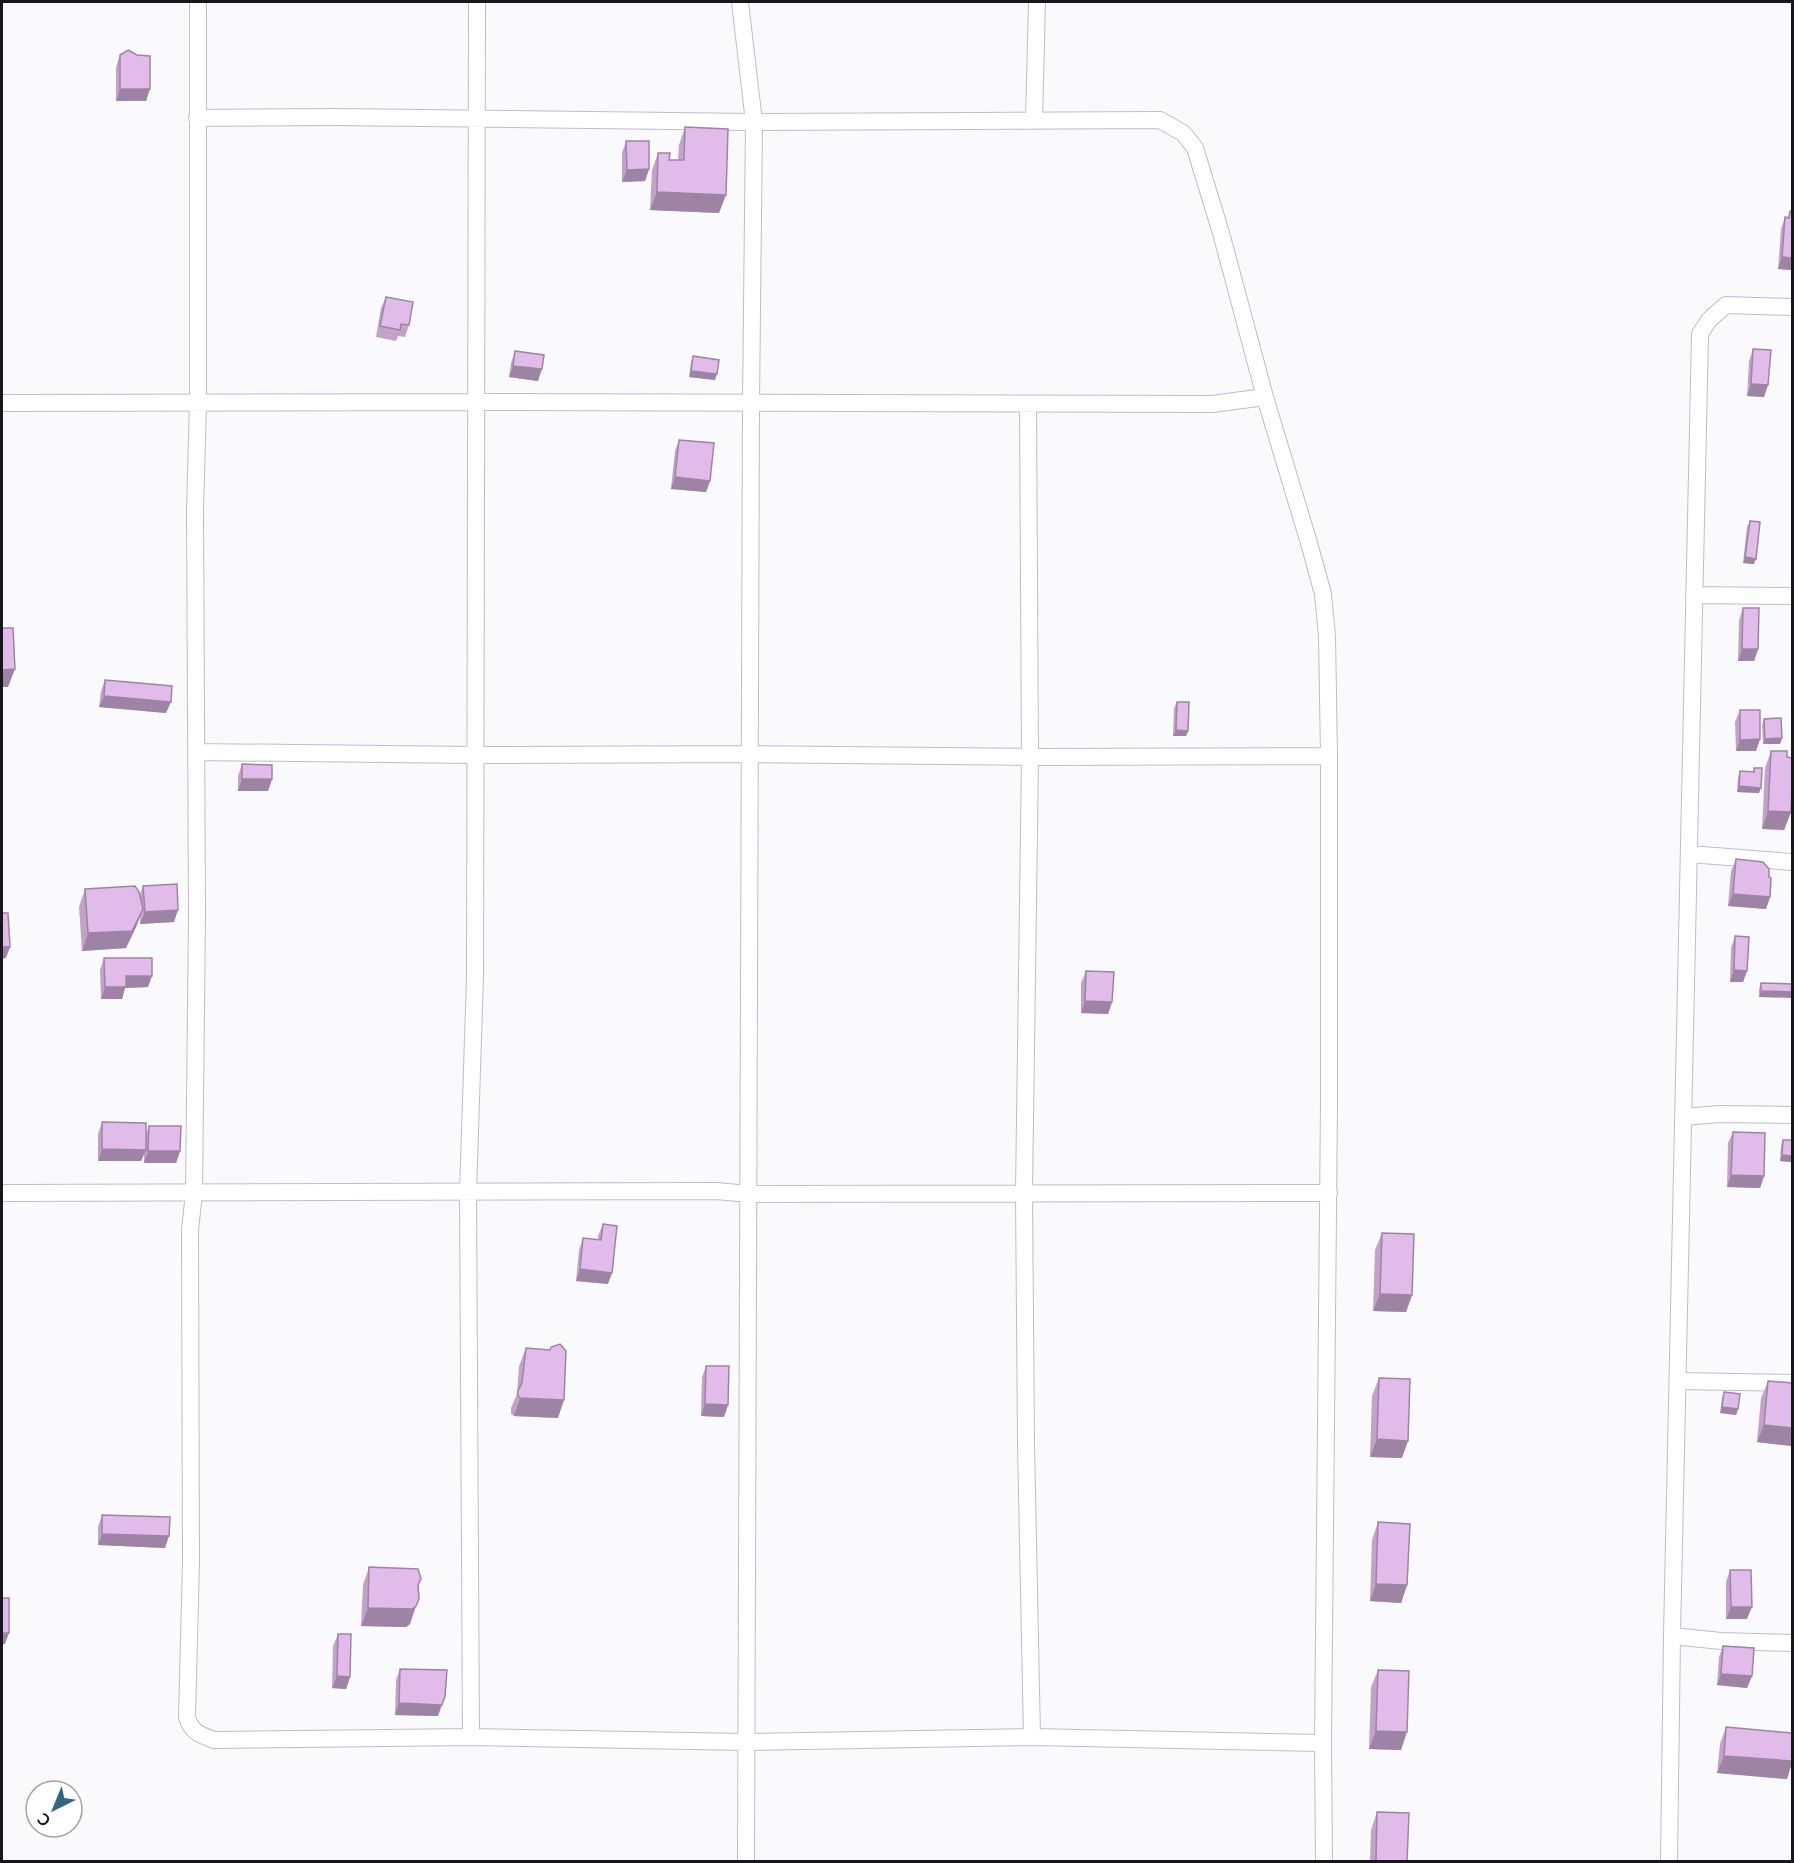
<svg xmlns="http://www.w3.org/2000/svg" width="1794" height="1863" font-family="Lato,sans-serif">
<rect width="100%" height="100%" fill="#fafafd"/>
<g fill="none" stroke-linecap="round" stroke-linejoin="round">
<defs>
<path id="minor" d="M198 2V404L195 509 197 914 194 1193 190 1230 191 1562 187 1717C191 1732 200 1735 214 1740L471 1737 746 1742 1032 1737 1323 1743
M740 2 754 122 751 402 746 1862
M197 118 334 117 754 122 1160 120 1183 133 1195 148 1221 233 1265 397 1309 543 1323 594 1327 636 1329 756V1104L1323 1743 1324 1862
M1034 120 1037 2
M2 403 475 402 1212 404 1265 397
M1028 404 1030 757 1024 1192 1026 1444 1032 1737
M1694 595 1792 596
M196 752 476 755 750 754 1030 757 1329 756
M1689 854 1792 862
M1684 1117 1719 1114 1792 1115
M2 1193 716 1191 749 1194 1329 1193
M1678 1381 1792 1383
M1672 1636 1721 1641 1792 1643
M471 1737 468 1193 475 977 477 2
M1669 1862 1672 1636 1700 334 1709 320 1726 305 1792 307"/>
</defs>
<use href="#minor" stroke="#bebccd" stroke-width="18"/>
<use href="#minor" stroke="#fff" stroke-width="16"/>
</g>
<path fill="#c2a2c9" d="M120 55 146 101H116V67Z
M685 127 719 213 650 210 652 170 658 153 669 160H678L679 145Z
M626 141 649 169 645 181 622 182V153Z
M1790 211 1792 270 1778 269 1781 229 1785 217H1788Z
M386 297 409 325 405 337 398 336 396 341 376 337 381 308Z
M1753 349 1768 385 1764 397 1747 396 1749 361Z
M515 351 538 381 509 377 511 363Z
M693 356 715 380 689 377 691 362Z
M679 440 710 481 706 492 671 489 675 451Z
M1750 521 1754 564 1743 563 1747 527Z
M1743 608 1758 649 1754 661H1738L1739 620Z
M105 680 166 713 99 707 101 691Z
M1177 702 1188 731 1186 736H1173L1174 708Z
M1740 710 1760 739 1756 751H1736L1735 722Z
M1764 719 1782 738 1780 744H1763L1762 725Z
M1771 751 1787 757 1792 809H1791V812L1784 830 1762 829 1765 768Z
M242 764 272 779 268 791H238V776Z
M1754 768 1759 793 1737 792 1738 777 1740 771 1753 772Z
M1736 859 1769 877 1770 897 1766 909 1728 906 1731 871Z
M143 886 174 922 140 924V917L136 927 126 948 82 951 79 907 85 889 140 895Z
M1735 936 1747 971 1743 982H1730L1731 948Z
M104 958 148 987 125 988 122 999H101L100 970Z
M1086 971 1112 1002 1108 1014 1081 1013V983Z
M1761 983 1792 984 1759 997V989Z
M102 1122 146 1133 149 1126 180 1151 176 1163H144V1154L141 1161H98V1134Z
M1733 1132 1764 1176 1760 1188 1727 1187 1728 1143Z
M1783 1140H1792V1162L1780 1161 1781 1145Z
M603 1224 608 1284 576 1281 579 1250 583 1238 598 1240V1236Z
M1382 1233 1412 1295 1406 1312 1373 1311 1375 1250Z
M526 1348 558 1418 514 1416 511 1414V1408L517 1394 519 1366Z
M706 1366 728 1405 724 1417 701 1416 702 1377Z
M1379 1378 1402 1458 1370 1457 1372 1396Z
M1768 1381 1792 1383V1446L1757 1442 1761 1398Z
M1724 1392 1738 1409 1736 1415 1720 1413 1722 1398Z
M102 1515 165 1548 98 1545V1527Z
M1378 1522 1407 1585 1401 1603 1370 1601 1372 1540Z
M369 1567 418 1587 410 1624 406 1627 361 1626 363 1585Z
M1730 1570 1747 1619H1726V1582Z
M338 1634 350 1677 346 1689 332 1688 333 1646Z
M1723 1646 1752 1676 1747 1688 1717 1685 1719 1657Z
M400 1669 438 1716 395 1715 396 1680Z
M1378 1670 1401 1750 1369 1749 1371 1687Z
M1726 1727 1792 1761 1787 1779 1717 1773 1720 1744Z
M1377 1812 1407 1862H1370L1371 1830Z"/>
<path fill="#9e84a4" d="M120 89H150L146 101H116Z
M649 169 645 181 622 182 627 170Z
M657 192 726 195 719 213 650 210Z
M1782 257 1792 258V270L1778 269Z
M513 366 542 369 538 381 509 377Z
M691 371 717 374 715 380 689 377Z
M1751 384 1768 385 1764 397 1747 396Z
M675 477 710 481 706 492 671 489Z
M1745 557 1756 559 1754 564 1743 563Z
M1742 649H1758L1754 661H1738Z
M15 669 8 687H2V670Z
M104 696 171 702 166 713 99 707Z
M1176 730 1188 731 1186 736H1173Z
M1782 738 1780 744H1763L1765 739Z
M1760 739 1756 751H1736L1740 740Z
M242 779H272L268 791H238Z
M1739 786 1761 788 1759 793 1737 792Z
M1792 791V809H1785Z
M1768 811 1791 812 1784 830 1762 829Z
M1733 894 1770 897 1766 909 1728 906Z
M143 909 136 927 126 948 82 951 88 933Z
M178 910 174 922 140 924 145 912Z
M2 947H10L6 958 2 959Z
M1734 970 1747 971 1743 982H1730Z
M126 976H152L148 987 125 988 122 999H101L105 987Z
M1761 991 1792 992V998L1759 997Z
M1085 1001 1112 1002 1108 1014 1081 1013Z
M102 1149 146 1150 141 1161H98Z
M148 1151H180L176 1163H144Z
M1782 1155 1792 1156V1162L1780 1161Z
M1731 1175 1764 1176 1760 1188 1727 1187Z
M580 1269 612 1273 608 1284 576 1281Z
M1380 1294 1412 1295 1406 1312 1373 1311Z
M520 1398 564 1400 558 1418 514 1416Z
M705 1404 728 1405 724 1417 701 1416Z
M1722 1407 1738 1409 1736 1415 1720 1413Z
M1764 1425 1792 1428V1446L1757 1442Z
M1377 1439 1408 1441 1402 1458 1370 1457Z
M102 1534 169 1536 165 1548 98 1545Z
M1376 1584 1407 1585 1401 1603 1370 1601Z
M416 1606 410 1624 406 1627 361 1626 368 1608Z
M1731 1607H1752L1747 1619H1726Z
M2 1633H9L5 1644H2Z
M1721 1674 1752 1676 1747 1688 1717 1685Z
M337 1676 350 1677 346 1689 332 1688Z
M445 1696 438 1716 395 1715 399 1703Z
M1376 1731 1407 1732 1401 1750 1369 1749Z
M1724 1756 1792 1761V1763L1787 1779 1717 1773Z"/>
<path fill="#e1bcea" stroke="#9e84a4" stroke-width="1.5" d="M128 50 137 55 150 56V89H120V55Z
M685 127 728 129 726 195 657 192 658 153H670L669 160H684Z
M626 141H649V169L627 170Z
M1790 211H1792V258L1782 257 1785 217 1789 218Z
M386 297 413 302 409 325 401 324 400 330 380 326Z
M1753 349 1771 350 1768 385 1751 384Z
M515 351 544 355 542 369 513 366Z
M693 356 719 360 717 374 691 371Z
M679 440 714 443 710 481 675 477Z
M1750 521 1760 522 1756 559 1745 557Z
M1743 608H1759L1758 649H1742Z
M2 628H13L15 669 2 670Z
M105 680 172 686 171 702 104 696Z
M1177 702H1189L1188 731 1176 730Z
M1740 710H1760V739L1740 740Z
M1781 718 1782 738 1765 739 1764 719Z
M1771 751H1787V757L1792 758V791L1791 812 1768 811Z
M242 764 272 765V779H242Z
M1754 768H1762L1761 788 1739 786 1740 771 1754 772Z
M1736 859 1763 862 1769 869V877L1771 878 1770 897 1733 894Z
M177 884 178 910 145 912 143 886Z
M135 886 139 892 143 909 132 931 88 933 85 889Z
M2 913H8L10 947H2Z
M1735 936 1749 937 1747 971 1734 970Z
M104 958H152V976H126V987H105Z
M1086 971 1114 972 1112 1002 1085 1001Z
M1761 983 1792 984V992L1761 991Z
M102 1122 146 1123V1150L102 1149Z
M149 1126H181L180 1151H148Z
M1733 1132 1765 1133 1764 1176 1731 1175Z
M1783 1140H1792V1156L1782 1155Z
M603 1224 617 1226 612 1273 580 1269 583 1238 601 1240Z
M1382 1233 1414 1234 1412 1295 1380 1294Z
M560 1344 566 1351 564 1400 520 1398 518 1396V1391L522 1383 526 1348 550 1350 551 1347Z
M706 1366H729L728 1405 705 1404Z
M1379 1378 1410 1379 1408 1441 1377 1439Z
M1768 1381 1792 1383V1428L1764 1425Z
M1724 1392 1740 1394 1738 1409 1722 1407Z
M102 1515 170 1517 169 1536 102 1534Z
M1378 1522 1410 1524 1407 1585 1376 1584Z
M369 1567 418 1569 421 1579 418 1585 419 1599 416 1606 412 1609 368 1608Z
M1730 1570H1751L1752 1607H1731Z
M2 1598H9V1633H2Z
M338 1634H351L350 1677 337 1676Z
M1723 1646 1754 1648 1752 1676 1721 1674Z
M400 1669 447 1670 445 1696 442 1705 399 1703Z
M1378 1670 1409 1671 1407 1732 1376 1731Z
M1726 1727 1792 1733V1761L1724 1756Z
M1377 1812 1409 1813 1407 1862H1376Z"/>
<rect width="1794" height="1863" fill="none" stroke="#17161d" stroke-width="6"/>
<g transform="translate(54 1809) rotate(223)"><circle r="28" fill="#ffffff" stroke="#a2a2a5" stroke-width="1.5"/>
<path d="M0-4.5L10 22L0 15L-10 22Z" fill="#326682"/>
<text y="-9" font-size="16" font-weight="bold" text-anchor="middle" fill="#17161d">С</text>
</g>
</svg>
